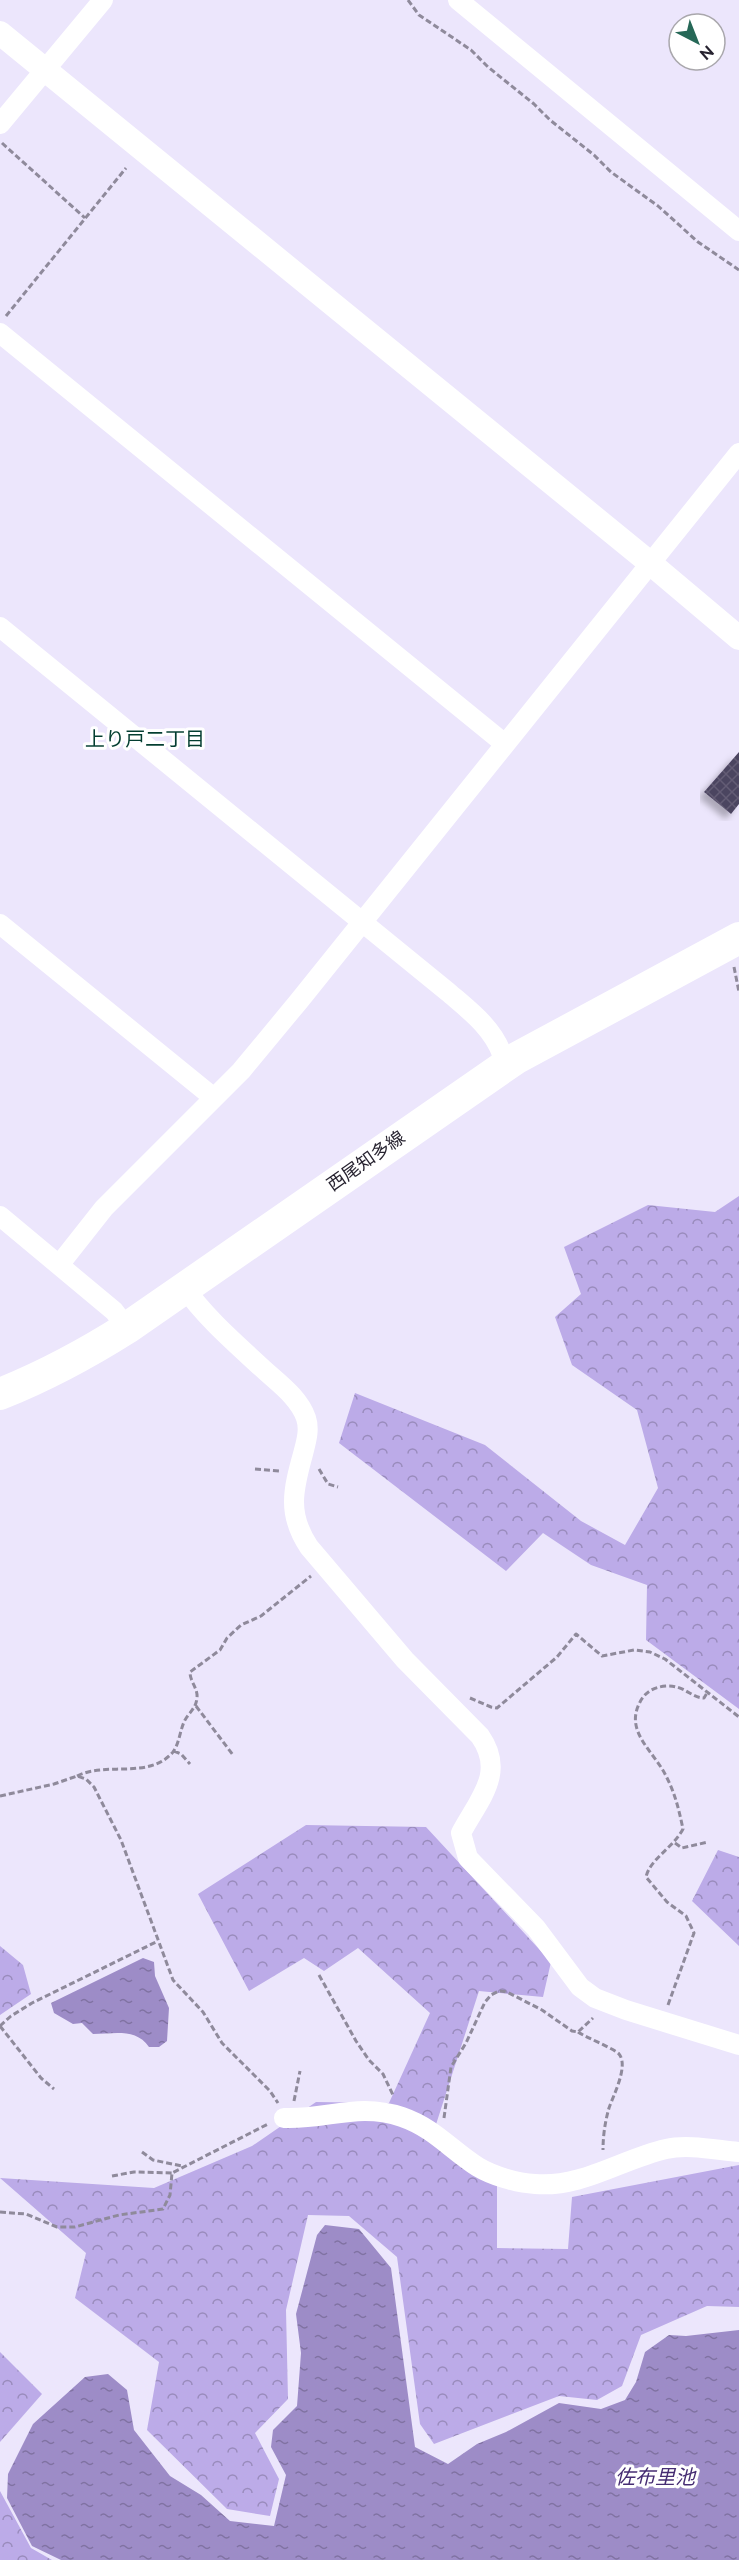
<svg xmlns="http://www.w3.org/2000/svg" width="739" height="2560" font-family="Raleway,'Noto Sans JP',sans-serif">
<defs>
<pattern id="forest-crowns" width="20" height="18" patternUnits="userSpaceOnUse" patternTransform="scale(1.5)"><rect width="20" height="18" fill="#bcabe8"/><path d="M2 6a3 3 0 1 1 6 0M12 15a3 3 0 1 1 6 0" fill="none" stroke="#998bbc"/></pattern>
<pattern id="water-ripples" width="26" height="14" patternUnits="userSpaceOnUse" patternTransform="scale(1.5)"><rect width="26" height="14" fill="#9d8cc7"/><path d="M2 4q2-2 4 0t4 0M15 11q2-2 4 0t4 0" fill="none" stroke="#8072a2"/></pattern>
<pattern id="building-cross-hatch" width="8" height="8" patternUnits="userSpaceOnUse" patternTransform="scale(1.5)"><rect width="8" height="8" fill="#4c4461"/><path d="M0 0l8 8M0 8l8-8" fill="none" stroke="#635c74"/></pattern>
<filter id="shadow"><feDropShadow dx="-5.5" dy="5.5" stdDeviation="3" flood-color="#0004"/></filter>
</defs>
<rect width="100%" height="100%" fill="#ece6fc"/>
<path fill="url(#forest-crowns)" d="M739 1196V1709L646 1640 647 1585 591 1565 543 1533 506 1571 339 1443 355 1393 485 1445 581 1521 625 1545 658 1488 637 1410 572 1365 555 1317 581 1294 564 1247 648 1205 715 1212Z
M306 1825 426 1827 551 1962 543 1997 479 1991 431 2140 497 2184V2248L568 2249 572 2197 739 2165V2307L707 2306 641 2335 622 2386 597 2400 559 2396 434 2444 420 2424 397 2257 349 2216 308 2215 286 2310 288 2399 255 2433 279 2479 270 2516 227 2509 147 2430 159 2362 75 2298 86 2253 0 2178 154 2188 252 2146 316 2102 389 2103 430 2013 358 1948 324 1971 304 1958 249 1991 198 1894Z
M718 1850 739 1857V1946L692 1901Z
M0 1946 23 1965 31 1994 0 2015Z
M0 2352 42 2394 0 2442Z
M0 2491 31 2548 52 2560H0Z"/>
<path fill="url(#water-ripples)" d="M143 1958 154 1962 155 1976 169 2008 167 2041 159 2047H149C136 2028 114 2034 93 2034L82 2023 73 2024 54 2013 51 2003Z
M325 2225 359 2229 391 2268 415 2447 448 2464 477 2444 506 2432 559 2403 601 2409 625 2400 636 2382 645 2352 669 2335 686 2336 739 2330V2560H61L32 2546 7 2498 8 2474 33 2424 85 2377 108 2374 127 2390 134 2430 170 2476 201 2495 230 2521 274 2526 286 2475 271 2447 273 2430 297 2406 301 2353 296 2314 317 2235Z"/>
<path fill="url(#building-cross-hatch)" filter="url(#shadow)" d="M739 752V804L731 814 704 792Z"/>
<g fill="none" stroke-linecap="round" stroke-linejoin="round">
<path stroke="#8f8a9b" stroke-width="3" stroke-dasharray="6 3" stroke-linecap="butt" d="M408 0 419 15 471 50 488 67 534 104 550 120 594 155 611 172 658 206 698 242 739 270
M2 143 85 218
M6 316 126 168
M734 967 739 992
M255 1469 280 1471
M319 1469 328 1484 338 1487
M470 1698 491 1707 497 1708 557 1657 576 1634 602 1656 634 1650 650 1652 665 1659 739 1717
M196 1706 233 1755
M174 1751 181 1754 190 1764
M77 1776C107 1761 149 1780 173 1752 179 1744 180 1731 184 1722 188 1713 196 1709 197 1698 198 1688 190 1682 190 1672L220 1650 227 1638 241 1625 261 1616 311 1576
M0 1796 54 1784 77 1776 86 1779 94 1787 121 1840 173 1980 203 2012 222 2043 270 2091 278 2103
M675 1843 682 1848 708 1842
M319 1975 356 2041 369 2060 383 2074 393 2095
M668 2005 694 1933 686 1916 667 1902 646 1877C650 1859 673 1848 683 1829 679 1810 675 1793 666 1776 654 1751 624 1732 640 1702 645 1692 654 1687 666 1686 685 1685 691 1698 704 1698L707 1693
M0 2026 11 2016 32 2003 158 1941
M0 2026 41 2078 54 2089
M578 2032C587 2038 615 2049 619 2054 629 2066 613 2096 609 2108 605 2122 603 2136 603 2150
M294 2101 300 2071
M444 2118 451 2067 466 2043 485 2002 491 1995 499 1991 507 1992 542 2010 572 2031 578 2032 593 2018
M142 2152 153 2160 182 2166
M112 2176 134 2172 172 2173
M0 2212 26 2214 57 2227H75L119 2215 163 2209 170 2195 172 2173 268 2124"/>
<path stroke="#fff" stroke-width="20" d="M458 0 739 231
M0 124 103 0
M0 333 505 744
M0 627 448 992C470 1011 492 1027 502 1054L515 1059
M0 924 214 1098
M0 1216 114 1311 127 1328
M59 1265 104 1208 241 1071 299 1001 739 453
M184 1287C205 1317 234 1342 261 1367 277 1382 299 1397 306 1418 310 1430 306 1442 303 1454 293 1490 287 1514 309 1547L405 1660 480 1736C506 1773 479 1799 461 1833L468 1858 536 1928 580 1987 595 1998 626 2010 739 2045
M284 2118C327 2120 358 2102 402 2117 434 2128 451 2150 478 2167 493 2176 517 2183 535 2184 582 2188 622 2159 666 2149 688 2144 716 2150 739 2152"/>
<path stroke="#fff" stroke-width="24" d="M0 33 650 563 739 638"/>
<path stroke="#fff" stroke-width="32" d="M0 1394C45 1376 86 1354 127 1328L515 1059 739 938"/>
</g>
<g text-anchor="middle" stroke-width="6" stroke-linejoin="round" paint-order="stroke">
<g font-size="18" fill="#272330" stroke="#fff">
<text transform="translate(366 1161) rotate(-35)" y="6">西尾知多線</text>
</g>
<g font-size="20" fill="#043e31" stroke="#fff">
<text x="145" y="746">上り戸二丁目</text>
</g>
<g font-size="20" font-style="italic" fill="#462d73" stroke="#fff">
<text x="655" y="2484">佐布里池</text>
</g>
</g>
<g transform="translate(697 42) rotate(138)"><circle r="28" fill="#ffffff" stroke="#a9a7ac" stroke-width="1.5"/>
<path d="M0-4.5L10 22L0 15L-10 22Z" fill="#266857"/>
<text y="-9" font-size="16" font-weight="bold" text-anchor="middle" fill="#272330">N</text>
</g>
</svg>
